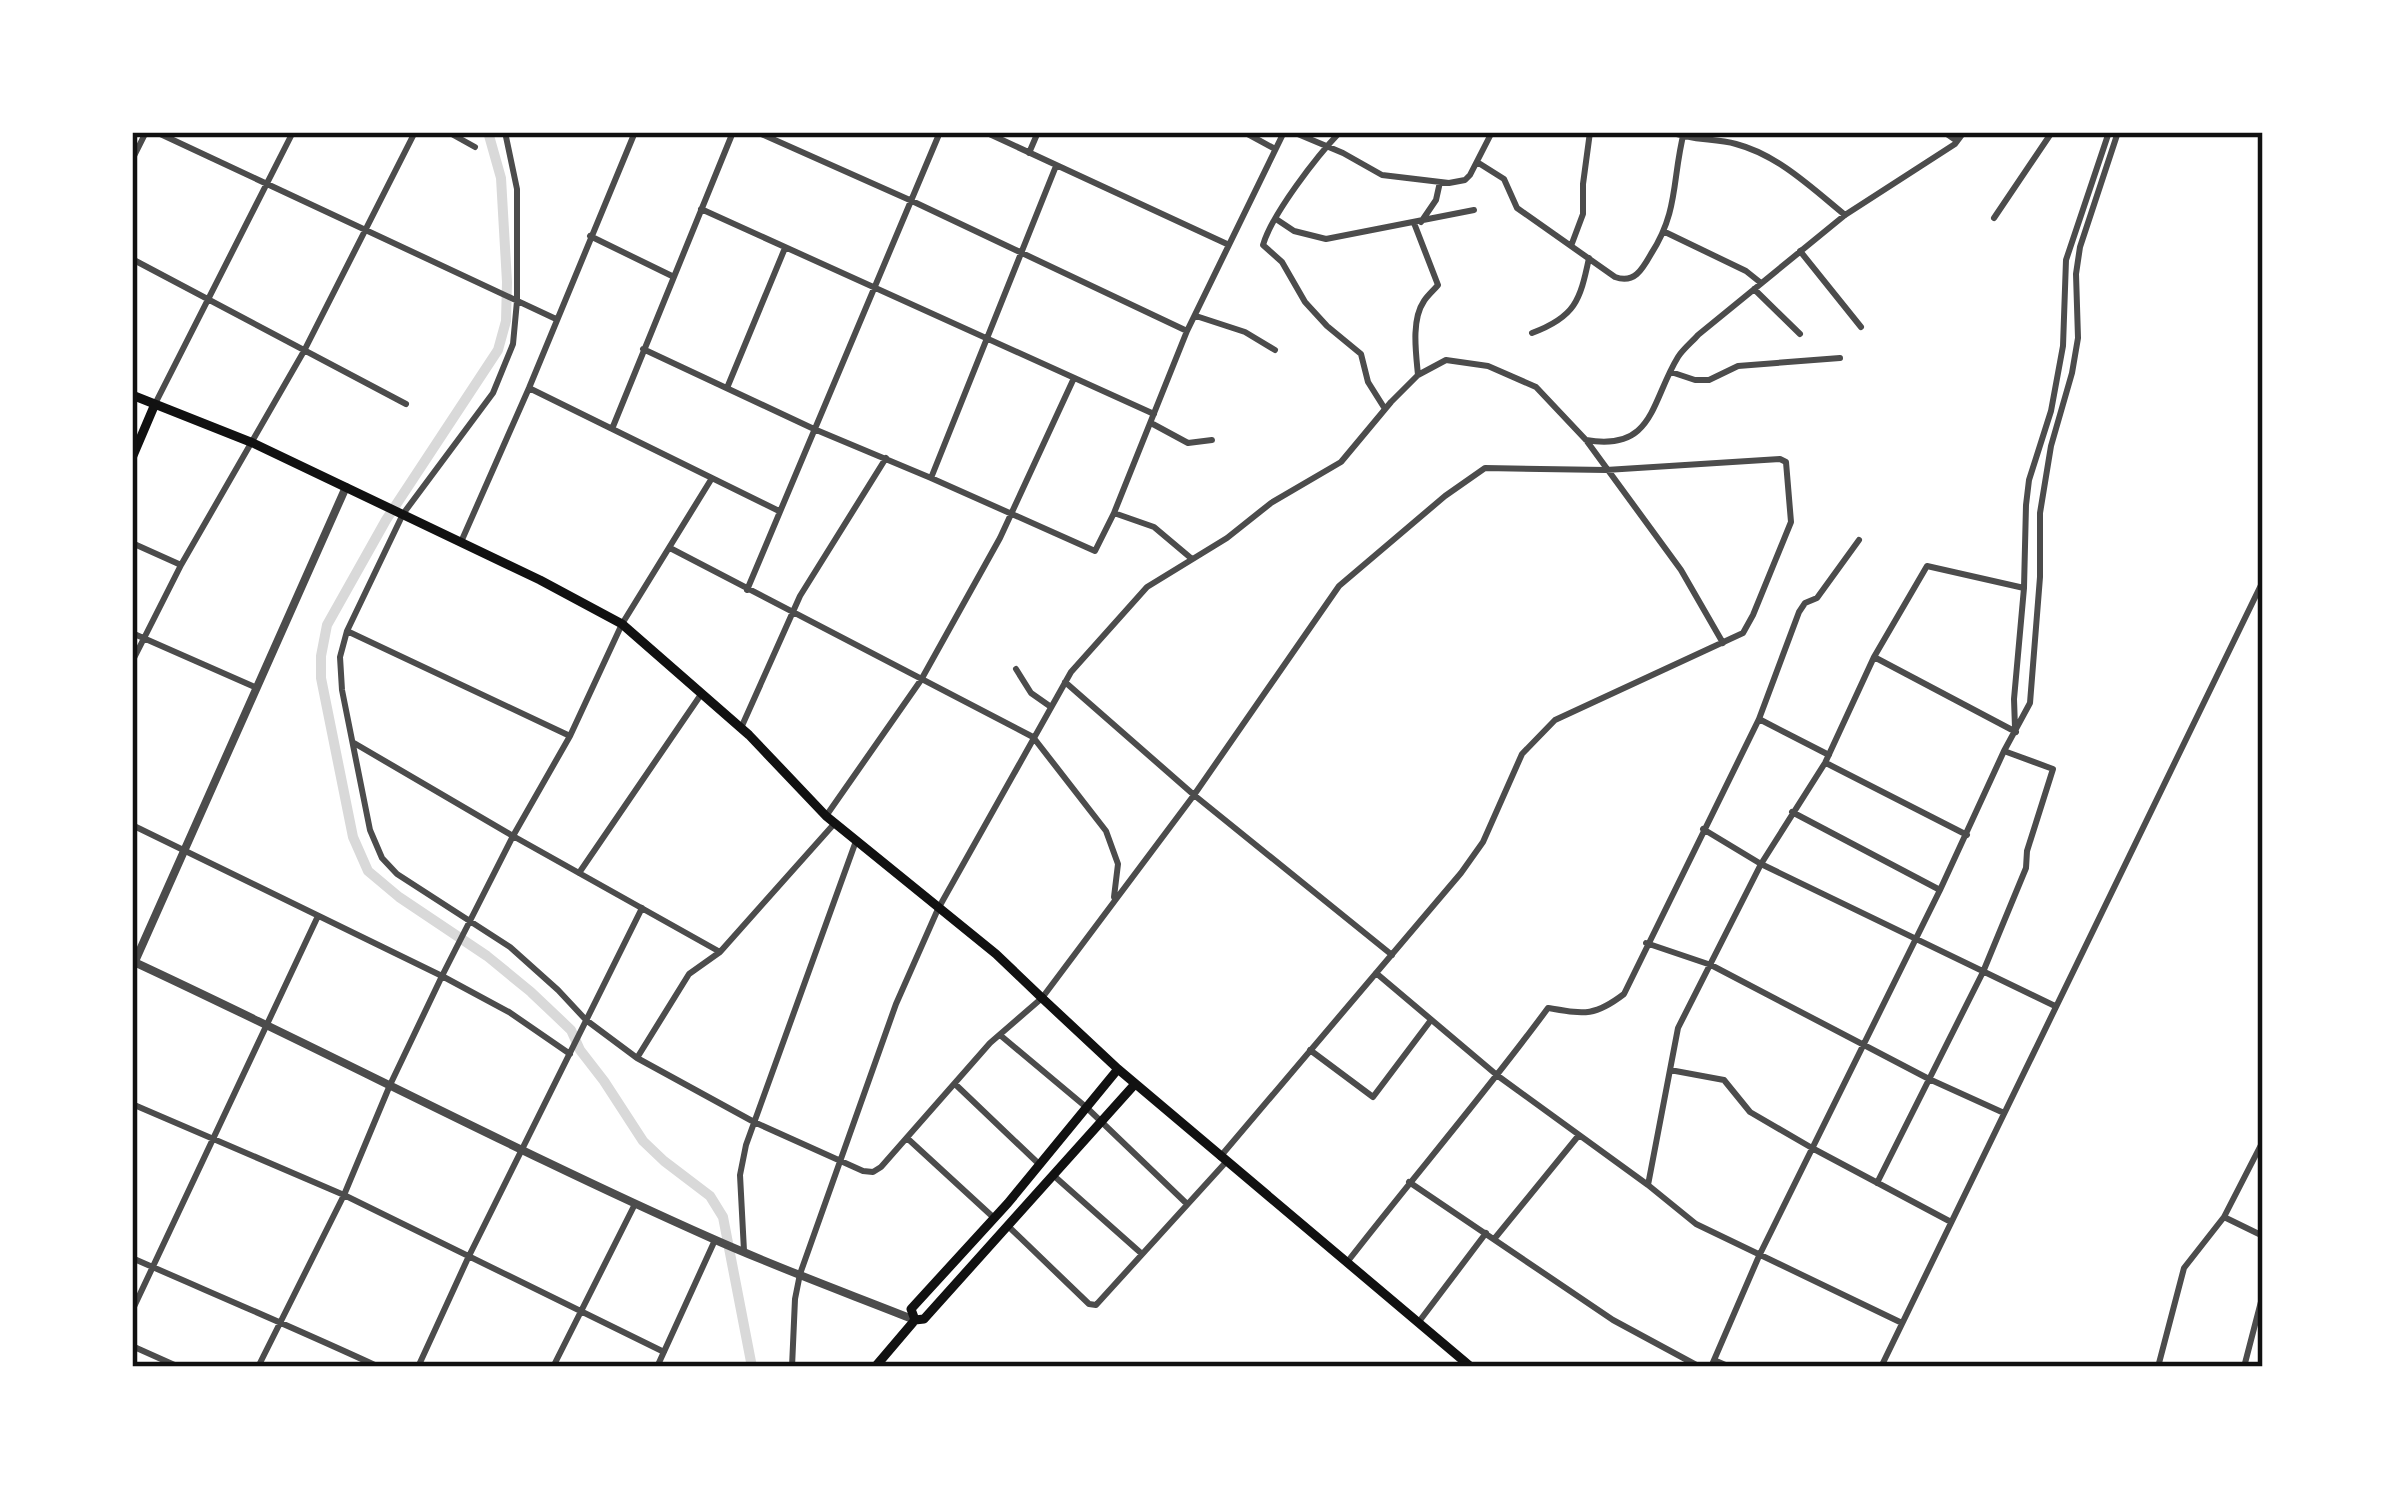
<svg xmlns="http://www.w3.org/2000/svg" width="2395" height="1499" font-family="'Crimson Pro',serif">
<rect width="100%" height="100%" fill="#fff"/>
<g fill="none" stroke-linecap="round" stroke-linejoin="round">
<path stroke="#d9d9d9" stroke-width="10" d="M488 132 501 178 507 282 506 321 498 350 386 520 327 625 321 656V678L353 837 368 871 399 897 487 956 531 992 571 1030 580 1050 604 1081 643 1141 664 1161 710 1196 723 1217 752 1367"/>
<path stroke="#4c4c4c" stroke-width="6" d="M156 132 556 319
M448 132 475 147
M505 132 517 189V301L513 344 493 393 403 514 347 631 340 657 342 690 370 830 382 858 397 874 510 947 558 990 586 1020 637 1058 754 1122 863 1171 873 1172 881 1167 990 1043 1042 998 1194 795 1339 586 1445 496 1485 468 1606 470 1780 459 1786 462 1791 522 1753 615 1743 633 1555 720 1522 754 1483 842 1461 873 1220 1157
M757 132 912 201 1187 331
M985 132 1227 244
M1244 132 1275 149
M1293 132 1343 153 1382 175 1449 183 1465 180 1470 175 1492 132
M1340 132C1317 156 1272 214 1263 245L1282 262 1305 302 1327 326 1361 354 1368 382 1385 409
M1671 132C1692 141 1714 138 1736 144 1778 155 1812 188 1845 215
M1944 132 1957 141
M1029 153 1038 132
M132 160 146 132
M1477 162 1504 179 1517 208 1615 277C1634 284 1642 270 1651 254 1679 211 1672 178 1684 132
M701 209 1154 414
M1994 218 2052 132
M1276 219 1294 231 1326 239 1474 210
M1421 222 1436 200 1440 182
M1414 223 1438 285C1433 291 1428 295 1424 301 1411 320 1416 353 1418 375
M1665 232 1746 271 1761 283
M590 236 672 276
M1571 246 1583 214V184L1590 132
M1800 251 1861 327
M132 259 406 404
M1754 289 1800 334
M1196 316 1245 332 1275 350
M1532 333C1575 317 1580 301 1589 258
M643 349 814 429 931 478 1095 551 1114 513 1187 331 1284 132
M1671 372 1695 380H1709L1738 366 1840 358
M529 388 779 511
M727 388 785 248
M155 404 293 132
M1151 423 1188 443 1212 440
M612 429 733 132
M1586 440C1654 452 1651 401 1678 357 1683 349 1692 342 1698 335L1845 215 1955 144 1964 132
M931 478 1056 166
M1114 513 1154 527 1192 559
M461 542 529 388 635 132
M132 543 181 565
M670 548 1033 737 1106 831 1118 864 1114 897
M747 590 940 132
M347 631 570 736
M132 633 257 688
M1876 658 2016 732
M132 662 181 565 304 351 415 132
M1016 669 1031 693 1051 707
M1065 682 1194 795 1392 955
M1759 719 1829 755
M741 728 800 596 886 458
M2015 728 2014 699 2024 588 2026 505 2029 480 2051 411 2063 346 2066 260 2109 132
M354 743 513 836 720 952
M1826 763 1967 835
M1792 812 1940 890
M826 816 921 680 1000 538 1074 378
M132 825 442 976 509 1012 570 1054
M1703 829 1761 864 2055 1006
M579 873 702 693
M1646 943 1711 965 1929 1079 2004 1113
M1376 973 1498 1076 1648 1185 1696 1224 1902 1323
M1000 1035 1086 1107 1186 1203
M1310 1050 1373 1097 1431 1020
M637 1058 689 974 720 952 834 824
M1670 1070 1724 1080 1750 1112 1812 1148 1951 1222
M955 1084 1040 1165
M132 1104 344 1195 664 1352
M907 1138 993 1217
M1053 1175 1142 1254
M1409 1182 1613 1320 1700 1367
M1877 1183 1983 972 2026 868 2027 851 2053 769 2004 751
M1648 1185 1678 1028 1761 864 1825 763 1874 657 1927 566 2024 588
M2224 1217 2263 1236
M1008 1226 1089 1304 1096 1305 1226 1162
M1495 1238 1579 1135
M744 1251 740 1175 746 1145 856 841
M132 1258C214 1294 297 1329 379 1367
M1348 1261C1414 1176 1484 1095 1548 1008 1584 1014 1594 1017 1624 994L1759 719 1799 612 1805 603 1817 598 1859 540
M132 1311 318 916
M1418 1323 1486 1233
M132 1346 179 1367
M1714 1360 1730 1367
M258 1367 344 1195 390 1085 442 976 513 836 570 736 622 624 712 478
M418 1367 468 1258 642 908
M553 1367 635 1204
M657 1367 715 1240
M792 1367 795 1299 800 1274 896 1004 938 909 1071 672 1147 587 1227 538 1271 503 1341 462 1391 402 1418 375 1446 360 1488 366 1536 387 1586 440 1681 570 1723 643
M1711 1367 1759 1256 1940 890 2004 751 2030 703 2040 577V513L2051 446 2072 373 2078 338 2076 274 2080 247 2118 132
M1881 1367 2263 581
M2158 1367 2184 1268 2224 1217 2263 1141
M2244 1367 2263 1294"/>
<path stroke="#4c4c4c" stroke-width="8" d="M132 961C326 1051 515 1151 711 1238 778 1268 847 1293 915 1320
M132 968 346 487"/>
<path stroke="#111" stroke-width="9" d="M132 395 253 443 540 580 622 624 749 735 826 816 996 954 1042 998
M132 458 155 404"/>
<path stroke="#111" stroke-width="9" d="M1042 998 1118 1069 1471 1367
M915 1320 911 1309 1008 1203 1118 1069
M875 1367 915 1320 924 1319 1135 1084"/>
</g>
<rect width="2395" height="1499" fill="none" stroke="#ffffff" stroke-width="270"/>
<rect x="135" y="135" width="2125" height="1229" fill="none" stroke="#111" stroke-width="4.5"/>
</svg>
